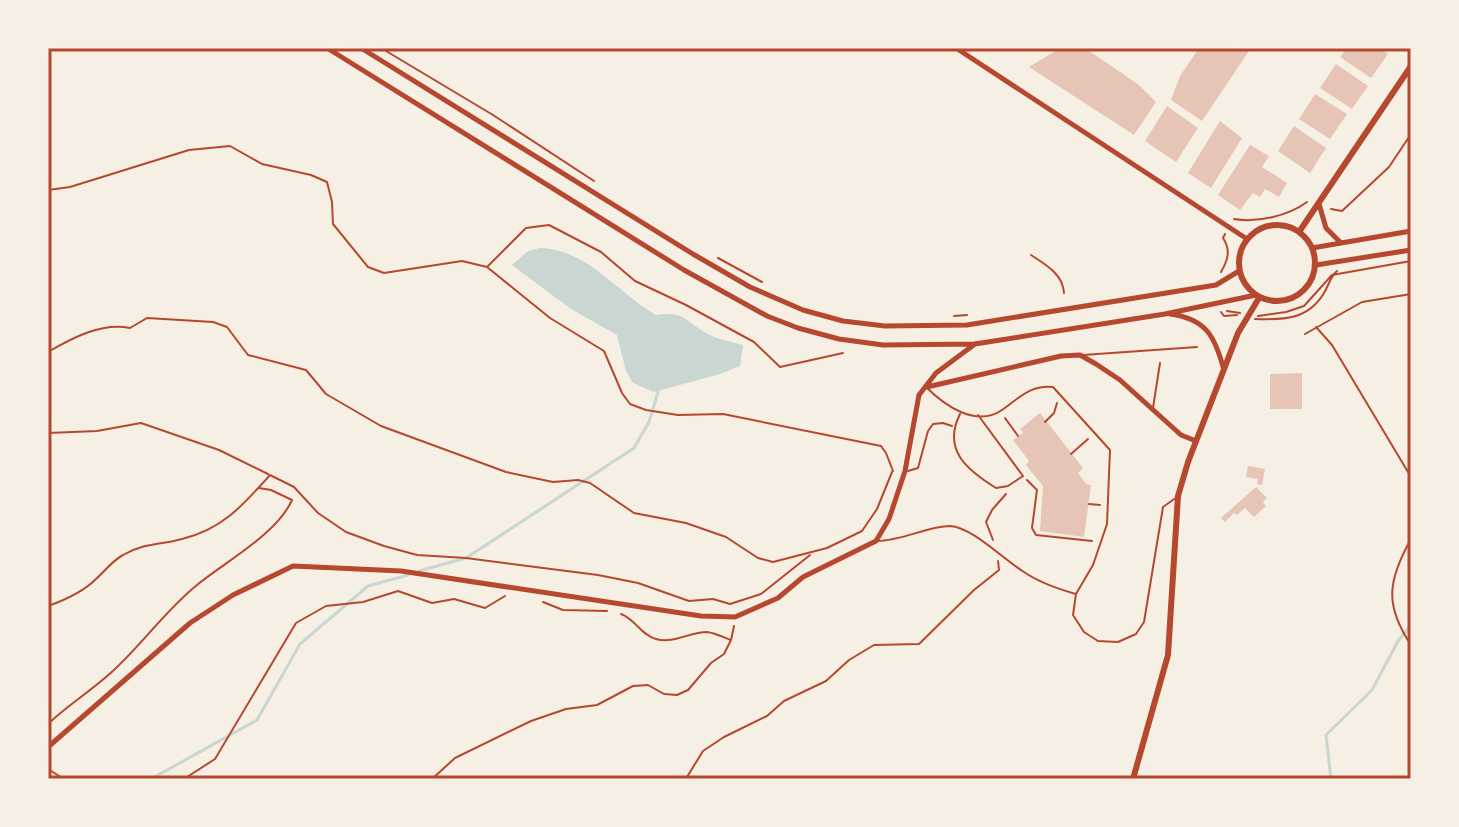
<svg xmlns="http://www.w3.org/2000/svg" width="1459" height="827" font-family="Quicksand,sans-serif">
<rect width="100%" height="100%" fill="#f6efe4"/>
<path fill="#c9d6d2" d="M540 248C589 250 616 292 656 315 686 310 686 323 710 335 720 340 732 342 743 345L740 366 720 374 654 392 633 383 626 371 617 335 571 309 512 265 528 251Z"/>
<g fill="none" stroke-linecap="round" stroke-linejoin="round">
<path stroke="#c9d6d2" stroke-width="3" d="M419 571 466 558 634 448 649 422 658 392
M151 779 257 720 300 644 368 586 408 575
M1331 779 1326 735 1372 690 1398 641 1411 625"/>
</g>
<path fill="#e6c5b7" d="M1060 48H1085L1139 85 1156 102 1134 135 1029 67Z
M1199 48H1251L1202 121 1171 100 1180 76Z
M1347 48H1379L1388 54 1371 78 1340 57Z
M1336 64 1368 86 1352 109 1320 88Z
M1315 94 1347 114 1330 139 1299 119Z
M1167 106 1198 128 1176 162 1145 141Z
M1220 121 1242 138 1211 188 1188 173Z
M1294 126 1326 148 1310 173 1278 151Z
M1250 145 1269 156 1262 167 1287 183 1279 197 1265 189 1260 197 1253 193 1240 210 1218 195Z
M1302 373V409H1270V374Z
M1040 413 1083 468 1078 473 1086 484 1091 485 1084 537 1040 531 1043 486 1026 465 1029 461 1013 440 1023 433 1020 429Z
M1248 466 1265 469 1262 485 1257 484 1258 479 1246 477Z
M1256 487 1267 498 1263 502 1266 506 1254 517 1245 508 1237 515 1234 513 1225 522 1221 518Z"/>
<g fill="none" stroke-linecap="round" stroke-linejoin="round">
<path stroke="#b5482f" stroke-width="2" d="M381 48 493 115 594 181
M48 190 70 187 189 150 230 146 262 164 311 175 327 182 332 202 333 224 368 267 384 273 462 261 487 267 550 318 604 351 622 393 630 404 646 410 678 415 723 414 881 446 886 453 893 471
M1331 209 1342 211 1389 167 1411 134
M1234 219C1257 223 1288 216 1307 202
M1031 255C1046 265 1063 274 1064 293
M718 258 762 282
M488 266 526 228 549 225 601 252 635 281 686 305 754 342 780 367 843 353
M1221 272C1228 260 1231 250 1223 238L1225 234
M1227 311 1240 313
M1221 312 1224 316 1237 315
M954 316 967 315
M1258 316 1286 312 1304 306 1332 275 1411 261
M1255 319C1283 320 1308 320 1324 293 1329 285 1330 277 1337 271
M48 352C72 338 102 322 130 328L147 318 213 322 227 327 248 355 306 370 326 394 381 426 506 472 553 482 578 480 590 483 634 513 686 523 726 537 758 558 773 562 827 548 862 531 877 509 892 472
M1005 418 1018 436
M1045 422 1054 413 1057 403
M48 433 97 431 141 423 219 450 268 474
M1071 454 1088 439
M1027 480 1037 490 1032 528 1036 535 1092 541
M1089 504 1100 505
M993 540 986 522 992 510 1006 494
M543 602 563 610 607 611
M48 606C65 600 83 592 96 579 106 570 112 561 123 555 143 543 161 545 182 539 223 529 243 505 270 475L294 487 318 513 346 532 384 546 417 555 466 558 598 575 638 583 689 601 713 599 730 604 761 594 810 555
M621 614C635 619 641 635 656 639 673 644 690 632 707 632 715 633 723 637 731 640
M48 724C69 704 94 689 115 669 144 642 166 610 197 585 225 562 277 534 292 500L271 490 259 488
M48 769 64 779
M184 779 215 759 296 623 326 606 363 602 398 591 432 603 454 599 485 608 505 596
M432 779 455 758 531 721 566 709 597 705 633 686 648 685 664 694 677 695 688 690 711 663 724 654 731 640 734 626
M663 779 687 777 703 751 724 737 767 716 784 701 826 681 849 660 874 645 919 644 974 590 999 570 998 561"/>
<path stroke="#b5482f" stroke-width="2" d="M1316 327 1332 345 1411 477
M1305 334 1362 302 1411 294
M1083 355 1197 347
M926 387C944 405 976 428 1002 410 1019 398 1030 385 1053 387L1110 450 1107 524 1093 565 1076 594 1073 615 1084 632 1098 641 1118 642 1136 634 1144 622 1163 507 1177 497
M1153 408 1160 363
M960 414C942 450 967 470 996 488L1008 486 1023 476 978 415
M908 471 918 468 928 431 933 424 943 423 952 426
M1411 539C1388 580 1384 605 1411 645
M877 541C902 541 928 526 950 526 972 527 1004 560 1024 572 1040 583 1058 589 1076 594"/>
<path stroke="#b5482f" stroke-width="5" d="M327 48 684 270 767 316 798 328 839 339 883 345 975 344 1165 314 1256 295
M361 48 693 254 750 287 803 310 843 321 885 326 967 325 1216 285 1239 271
M956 48 1247 239
M1319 204 1326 228 1340 242
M1312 248 1411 231
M1316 265 1411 250
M1170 314C1207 319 1215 337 1224 370
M927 387 1061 356 1080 355 1096 364 1120 380 1181 435 1196 441
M48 747 190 623 233 595 293 566 401 571 701 616 735 617 778 598 803 577 876 541 889 519 905 471 919 395 936 373 975 344"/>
<path stroke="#b5482f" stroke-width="6" d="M1239 263a38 38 0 1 1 76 0a38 38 0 1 1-76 0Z
M1299 232 1411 66
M1133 779 1168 655 1178 496 1188 462 1238 333 1259 298"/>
</g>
<rect width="1459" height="827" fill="none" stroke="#f6efe4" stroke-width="100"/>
<rect x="50" y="50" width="1359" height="727" fill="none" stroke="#b5482f" stroke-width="3"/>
</svg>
